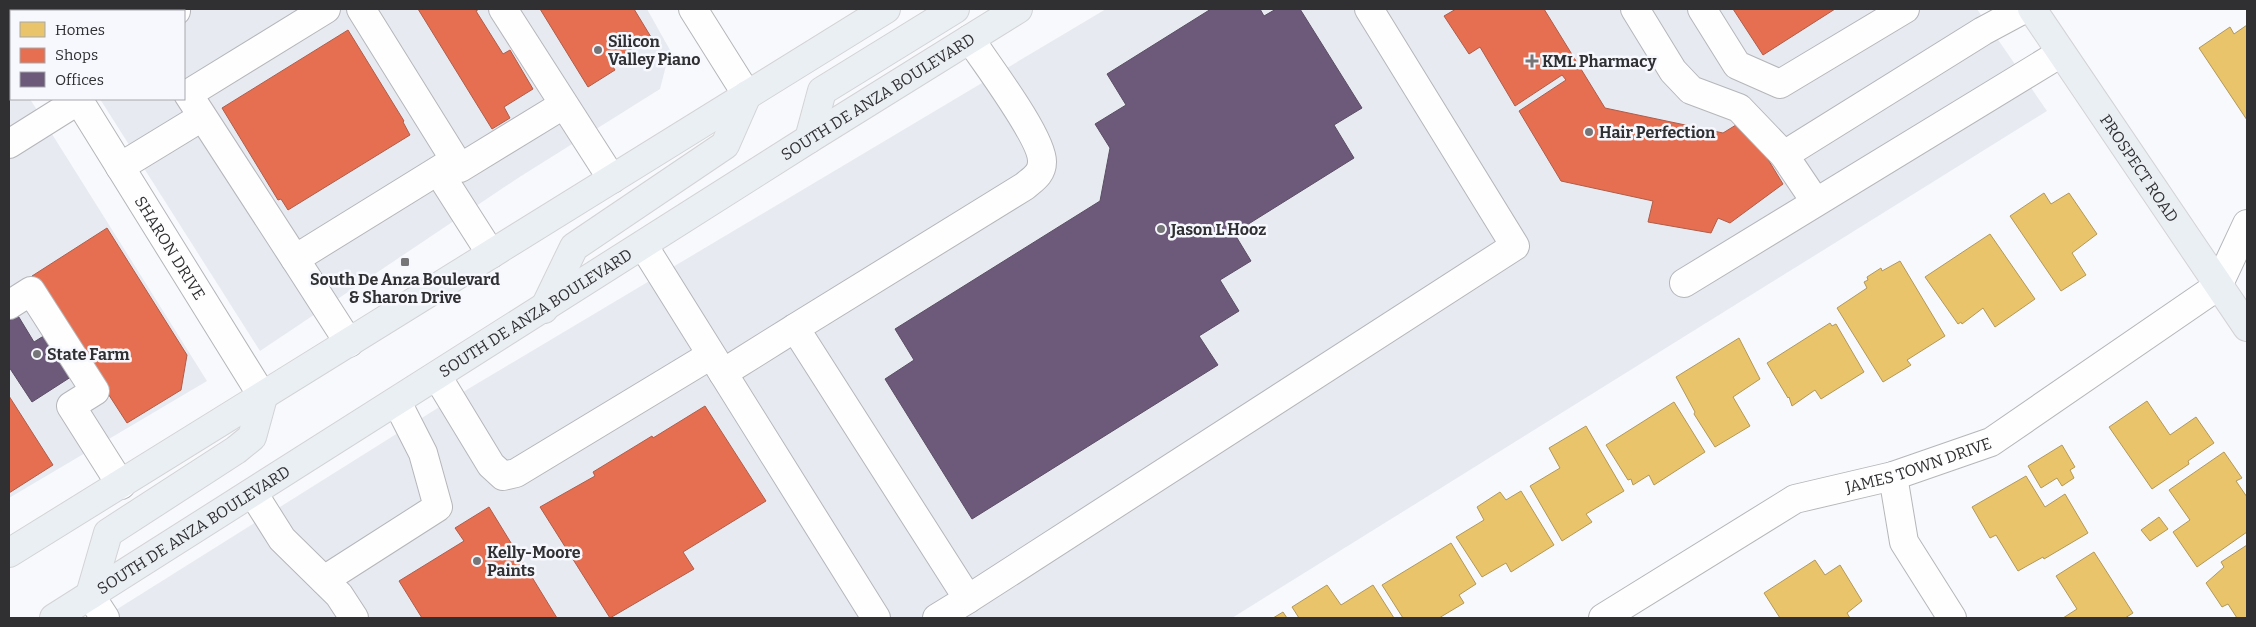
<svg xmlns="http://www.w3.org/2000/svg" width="2256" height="627" font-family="Bitter,serif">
<rect width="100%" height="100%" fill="#f8f9fc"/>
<path fill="#e8eaf2" d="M43 9H647L670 50 660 89 518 178 260 351 100 99H184V11H45Z
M1106 9H1977L2047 111 1232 618H103L468 389Z
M9 65 11 69V99H30L207 381 9 498Z"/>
<path fill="#e9c46a" stroke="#b29859" d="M2247 25V120L2199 48 2230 27 2234 34Z
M2044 193 2051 204 2069 193 2097 234 2072 253 2086 275 2061 291 2010 216Z
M1990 234 2035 299 1995 327 1983 308 1962 324 1961 322 1958 324 1925 277Z
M1900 261 1945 336 1907 360 1911 365 1883 382 1837 308 1867 288 1864 282 1868 280 1867 277 1881 268 1882 271Z
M1830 323 1832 326 1836 324 1864 372 1821 399 1815 390 1792 406 1789 397 1788 398 1767 363Z
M1739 338 1760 379 1733 397 1750 426 1715 447 1694 414 1695 412 1676 377Z
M2147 401 2170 435 2196 417 2214 443 2188 461 2189 464 2152 489 2109 427Z
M1674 402 1705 452 1654 485 1649 475 1633 485 1631 479 1628 480 1606 445Z
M1586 426 1624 491 1586 514 1592 522 1562 541 1530 486 1560 468 1549 448Z
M2062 445 2075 467 2070 470 2074 478 2062 486 2057 478 2041 488 2028 466Z
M2224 452 2242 478 2236 481 2247 497V532L2197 567 2173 532 2190 520 2169 490Z
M2026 476 2045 507 2065 494 2088 533 2044 559 2043 557 2018 571 1996 535 1990 538 1972 507Z
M1521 491 1554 545 1511 572 1506 563 1482 577 1456 537 1484 520 1477 507 1500 492 1506 500Z
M2159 517 2168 529 2150 541 2141 530Z
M1451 543 1476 584 1459 595 1464 603 1439 618H1403L1382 585Z
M2247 545V618H2237L2228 604 2222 607 2206 583 2224 567 2221 562Z
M2094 552 2133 613 2125 618H2063L2077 609 2056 576Z
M1815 560 1825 575 1840 565 1862 601 1847 613 1850 618H1780L1764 593Z
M1327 585 1341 605 1373 585 1394 618H1299L1292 607Z
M1283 612 1287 618H1273Z"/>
<path fill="#e76f51" stroke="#b05c48" d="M418 9H479L476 11 503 54 510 50 533 89 504 107 510 118 492 129Z
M540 9H634L651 37 610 62 615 70 588 87Z
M1456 9H1544L1605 108 1723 133 1744 120 1783 184 1730 223 1718 218 1711 233 1648 222 1653 201 1561 181 1519 111 1566 80 1562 75 1515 106 1480 47 1469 54 1444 16Z
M1733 9H1835L1763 55Z
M348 30 404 121 403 122 410 135 288 210 281 199 278 200 222 108Z
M107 228 187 355 181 390 127 423 32 276Z
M9 396 53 465 9 493Z
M705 406 766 501 683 552 694 569 610 618 540 507 595 476 593 472 652 436 653 438Z
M489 507 557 618H422L399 581 464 541 455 528Z"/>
<path fill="#6d597a" stroke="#5b4d64" d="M1211 9H1260L1264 16 1276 9H1300L1362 108 1334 125 1354 158 1234 233 1251 261 1220 280 1239 311 1199 336 1218 365 972 519 885 379 914 360 895 329 1100 201 1110 148 1095 124 1126 105 1107 74Z
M17 314 34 342 50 332 77 373 32 402 9 367V321Z"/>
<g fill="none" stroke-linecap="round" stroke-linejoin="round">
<defs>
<g id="minor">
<path d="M175 9 176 11"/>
<path d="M326 9 188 94 295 259 455 160"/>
<path d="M361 9 460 168 563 105"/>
<path d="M503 9 612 179"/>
<path d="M693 9 747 95"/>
<path d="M1635 9 1673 71 1691 90 1739 108 1784 155 1815 201"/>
<path d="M1702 9 1737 65 1780 84 1905 9"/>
<path d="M25 11 28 9"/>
<path d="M970 39C985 62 1043 138 1042 162 1042 174 1033 179 1025 186L795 328 968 599 1515 246 1369 9"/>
<path id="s1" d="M78 99 263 397"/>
<path d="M9 144 79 100"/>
<path d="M1784 155 1983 31 2024 9"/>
<path d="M120 167 202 117"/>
<path d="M438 171 491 254"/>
<path d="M643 245 876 618"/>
<path d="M295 259 349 343"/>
<path d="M1684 283 2061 53"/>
<path d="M9 305 31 291 95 391 71 406 121 485"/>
<path d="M723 373 795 328"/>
<path d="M437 376 491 465 503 476 516 473 711 355"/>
<path d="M1893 476 1904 542 1952 618"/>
<path d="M253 493 282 539 339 595 354 618"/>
<path d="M324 580 438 507 423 453 397 402"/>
<path d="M90 595 105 618"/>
<path d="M937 618 968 599"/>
<path id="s2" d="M1603 618 1795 499 1893 476 1991 442 2218 286 2247 224"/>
</g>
<g id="major">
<path id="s3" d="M2032 9 2247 327"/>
<path d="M809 139 822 91 955 9"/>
<path d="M544 309 574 247 725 145 747 95"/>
<path d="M9 553 886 9"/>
<path d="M90 595 108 533 236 450 252 437 263 397"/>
<path id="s4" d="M54 618 809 139 1018 9"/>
</g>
</defs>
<use href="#minor" stroke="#b5b6b9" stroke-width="30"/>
<use href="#major" stroke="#d3d3d5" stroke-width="30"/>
<use href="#minor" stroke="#fefeff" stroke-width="28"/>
<use href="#major" stroke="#eaeff4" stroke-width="28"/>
</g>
<g fill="#767679" stroke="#f6f8fe" stroke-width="2">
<circle cx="598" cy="50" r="5"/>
<path d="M1529.5 53.5h5v5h5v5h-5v5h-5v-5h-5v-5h5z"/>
<circle cx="1589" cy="132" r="5"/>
<circle cx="1161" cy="229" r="5"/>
<rect x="400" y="257" width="10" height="10" rx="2.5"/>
<circle cx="37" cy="354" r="5"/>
<circle cx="477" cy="561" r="5"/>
</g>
<g text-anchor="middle" stroke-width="5" stroke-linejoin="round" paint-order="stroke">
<g font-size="16" font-weight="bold" fill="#303032" stroke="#f6f8fe" text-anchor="start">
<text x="608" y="47">Silicon<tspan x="608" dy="18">Valley Piano</tspan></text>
<text x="1542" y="67">KML Pharmacy</text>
<text x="1599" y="138">Hair Perfection</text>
<text x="1171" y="235">Jason L Hooz</text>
<text x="405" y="285" text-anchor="middle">South De Anza Boulevard<tspan x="405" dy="18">&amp; Sharon Drive</tspan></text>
<text x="47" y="360">State Farm</text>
<text x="487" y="558">Kelly-Moore<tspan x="487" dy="18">Paints</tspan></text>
</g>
<g font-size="16" fill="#303032" stroke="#f6f8fe">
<text dy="6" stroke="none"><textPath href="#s4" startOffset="975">SOUTH DE ANZA BOULEVARD</textPath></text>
<text dy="6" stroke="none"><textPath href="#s3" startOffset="192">PROSPECT ROAD</textPath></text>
<text dy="6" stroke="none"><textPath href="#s1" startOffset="175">SHARON DRIVE</textPath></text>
<text dy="6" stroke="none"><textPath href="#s4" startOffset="570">SOUTH DE ANZA BOULEVARD</textPath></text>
<text dy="6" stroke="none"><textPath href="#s2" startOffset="354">JAMES TOWN DRIVE</textPath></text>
<text dy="6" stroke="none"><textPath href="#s4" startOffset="165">SOUTH DE ANZA BOULEVARD</textPath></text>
</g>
</g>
<rect width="2256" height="627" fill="none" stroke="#303032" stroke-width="20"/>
<rect x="10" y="10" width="175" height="90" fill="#f6f8fe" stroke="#a7a8ac"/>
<rect x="20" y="22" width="25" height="15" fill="#e9c46a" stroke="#a7a8ac"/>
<text x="55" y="35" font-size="15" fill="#303032">Homes</text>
<rect x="20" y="48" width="25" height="15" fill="#e76f51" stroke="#a7a8ac"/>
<text x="55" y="60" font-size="15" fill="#303032">Shops</text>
<rect x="20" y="72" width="25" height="15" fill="#6d597a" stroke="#a7a8ac"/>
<text x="55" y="85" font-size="15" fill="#303032">Offices</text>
</svg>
